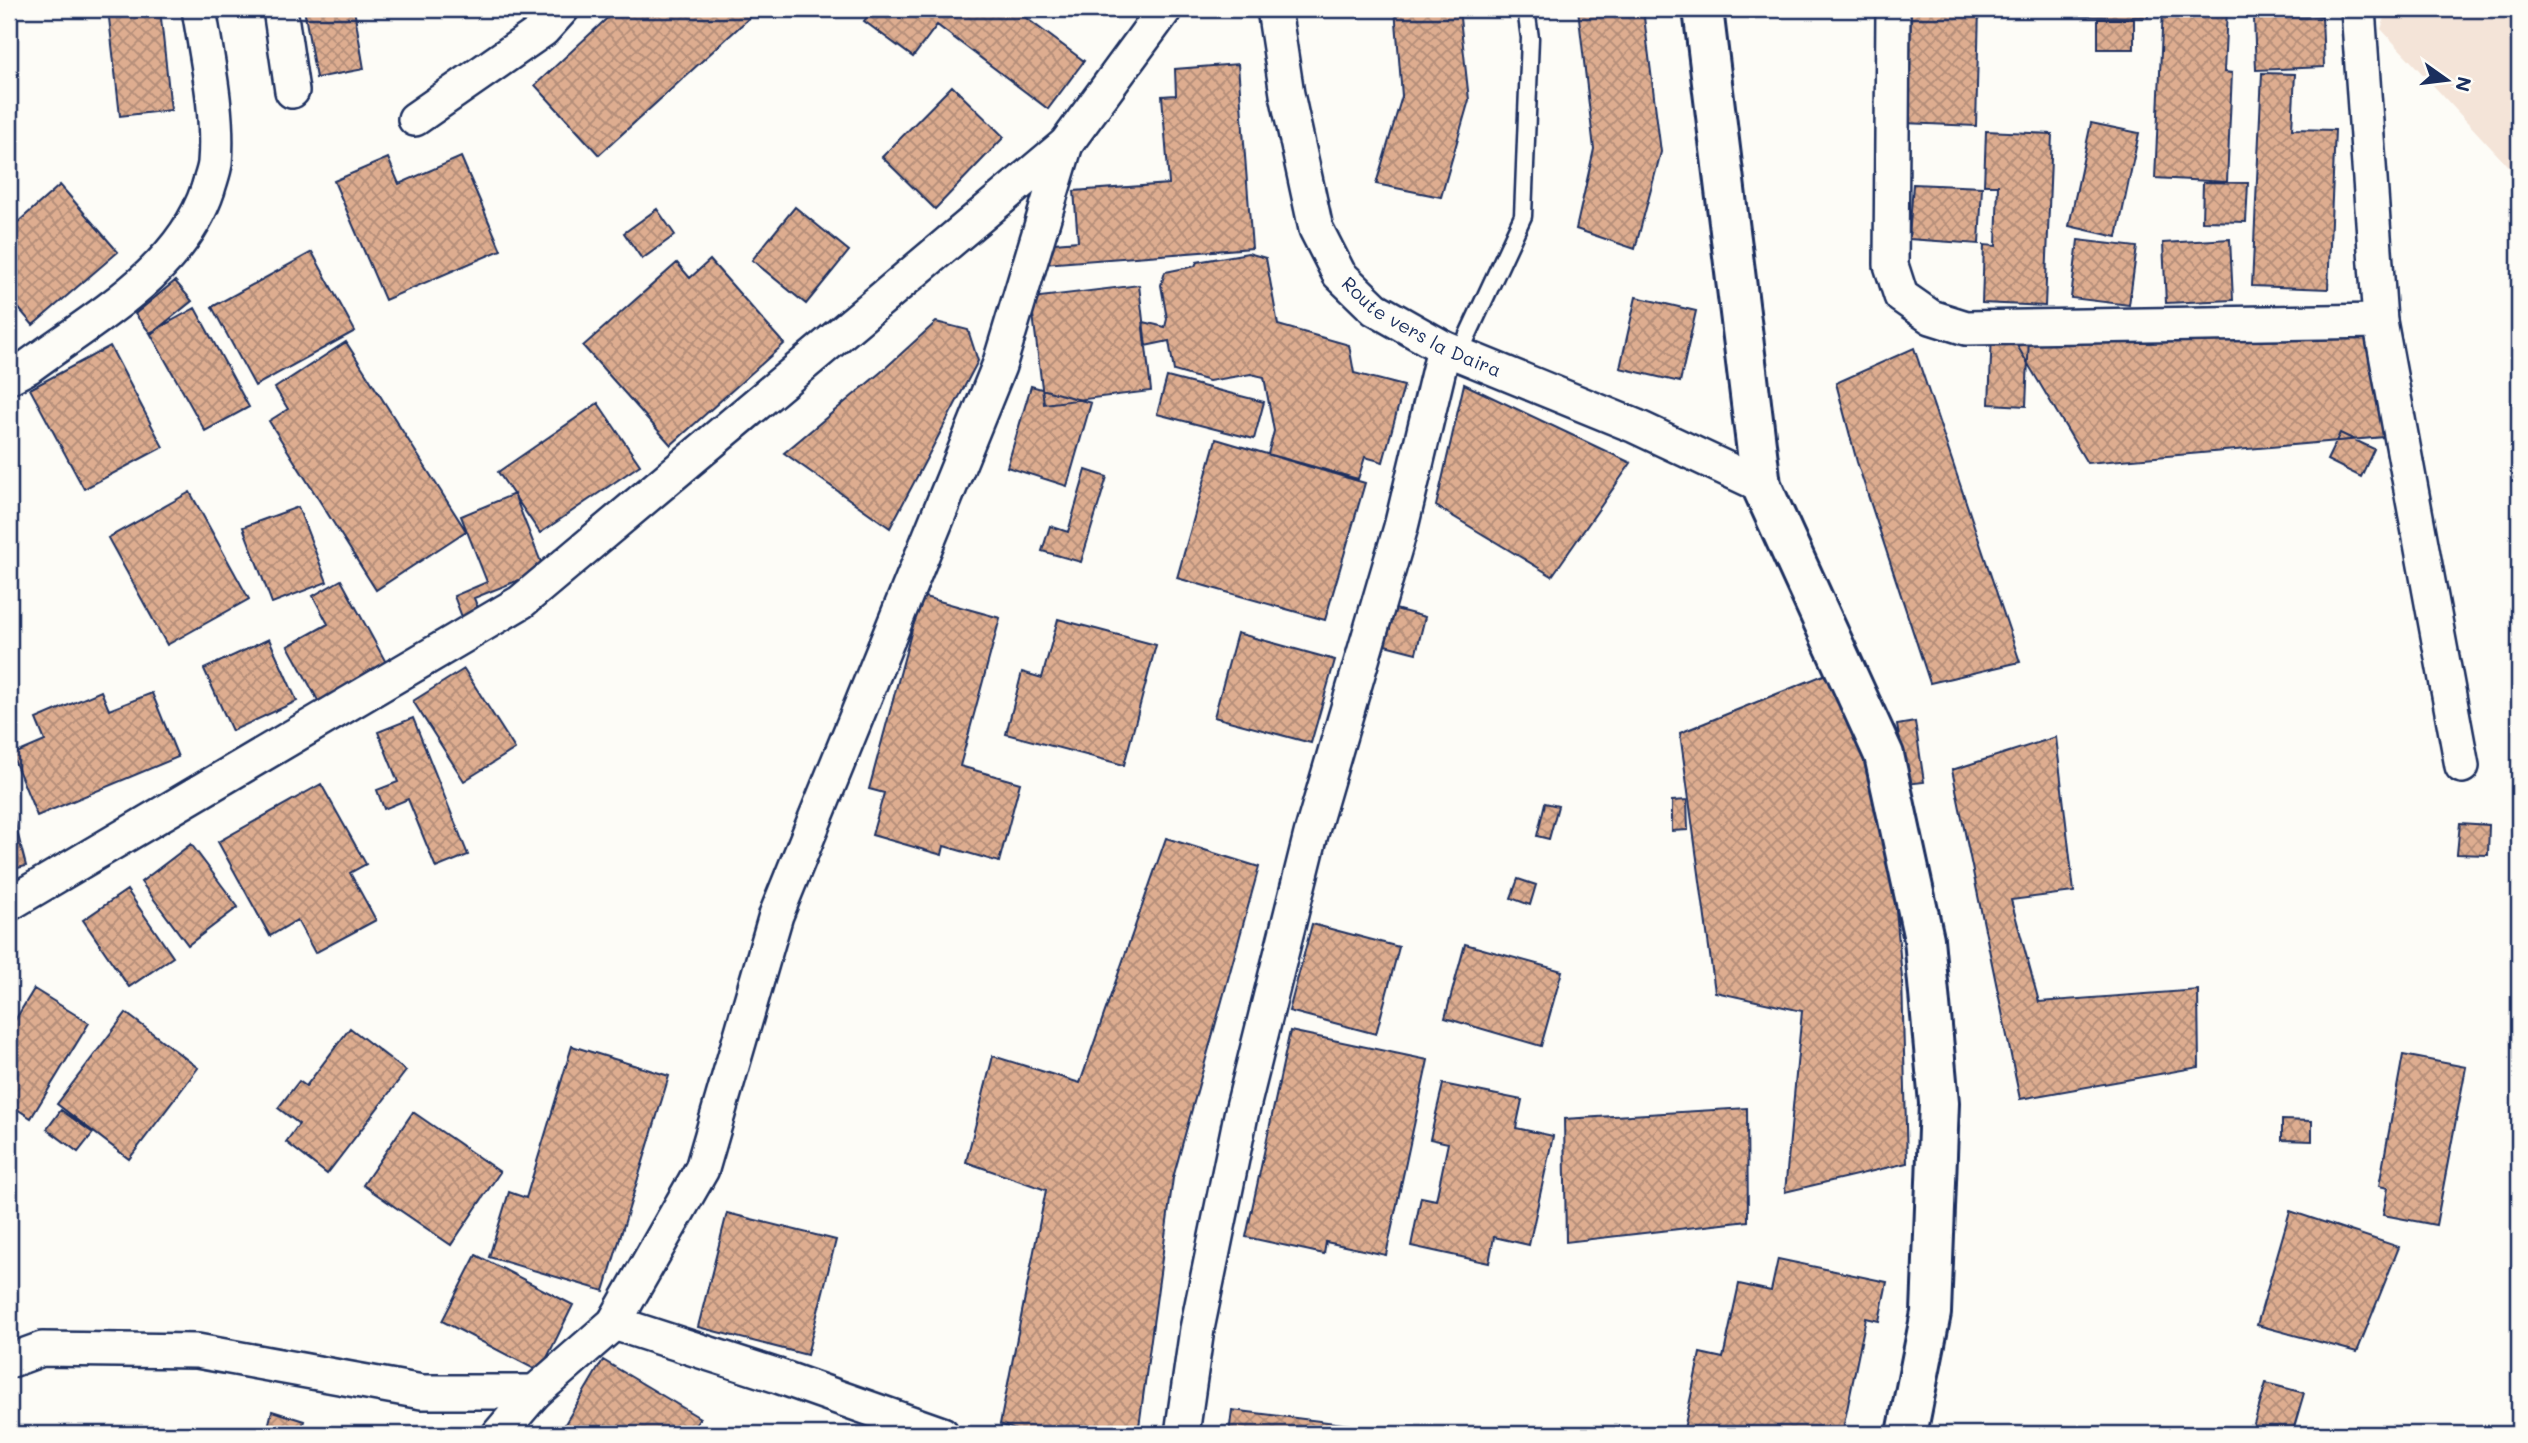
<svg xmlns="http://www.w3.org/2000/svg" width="2528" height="1443" font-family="Mali,sans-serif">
<defs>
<pattern id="building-cross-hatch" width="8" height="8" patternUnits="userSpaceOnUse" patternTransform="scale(1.75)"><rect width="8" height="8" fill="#dead90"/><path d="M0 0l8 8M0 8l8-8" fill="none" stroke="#b38d79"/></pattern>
</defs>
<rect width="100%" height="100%" fill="#fdfcf7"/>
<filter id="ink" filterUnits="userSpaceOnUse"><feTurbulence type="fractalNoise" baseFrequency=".0143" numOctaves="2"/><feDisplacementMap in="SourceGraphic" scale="14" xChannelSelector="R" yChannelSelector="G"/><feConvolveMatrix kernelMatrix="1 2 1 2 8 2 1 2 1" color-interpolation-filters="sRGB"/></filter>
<g filter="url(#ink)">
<path fill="#f4e4d8" d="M2388 9H2519V178L2381 29Z"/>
<path fill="url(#building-cross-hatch)" stroke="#1b2f5e" stroke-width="2" d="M108 9H160L171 110 120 116Z
M304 9H354L364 69 316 78Z
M617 9H759L599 155 535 85Z
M873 9H1014L1084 61 1048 109 937 25 913 57 864 21Z
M1395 9H1459L1469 100 1441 197 1376 184 1402 96Z
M1578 9H1643L1661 152 1635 249 1576 229 1594 149Z
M1907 9H1979L1976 126 1904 123Z
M2071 9H2148V17L2071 16Z
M2163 9H2227L2224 72 2232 73 2227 182 2155 178Z
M2322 16 2324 67 2256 70 2254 18Z
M2098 19H2134V49H2098Z
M1238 64 1252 248 1044 264 1042 244 1078 241 1074 191 1169 184 1162 96 1176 95 1175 69Z
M2262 73 2295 74 2292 129 2335 130 2328 289 2252 286Z
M952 86 1004 137 935 209 882 157Z
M2091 123 2139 133 2117 237 2069 226Z
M1986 131 2052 134 2045 306 1982 303 1984 245 1996 246 1998 185H1984Z
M461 157 501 250 385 300 334 181 388 158 399 184Z
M2203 182 2248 183 2246 222 2202 221Z
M1913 184 1982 187 1979 244 1909 239Z
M60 185 118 252 33 325 9 297V230Z
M795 207 849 251 806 304 752 260Z
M657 209 675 235 642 259 624 233Z
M2230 239 2233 300 2166 303 2163 243Z
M2078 240 2137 247 2129 305 2071 298Z
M312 252 355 331 255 386 212 307Z
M1248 253 1266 258 1278 325 1349 345 1354 373 1404 386 1383 462 1365 457 1358 479 1268 454 1274 431 1264 377 1251 374 1209 381 1174 371 1169 341 1145 346 1143 328 1144 322 1165 327 1167 319 1161 285 1165 272 1195 266 1197 262Z
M710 260 784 344 671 445 583 346 677 263 690 278Z
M175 281 192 301 151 334 135 314Z
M1139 285 1151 391 1044 404 1031 298Z
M1636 297 1696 311 1680 382 1620 368Z
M195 308 249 407 205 431 150 333Z
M936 322 968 330 978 361 890 528 784 453 881 372Z
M1992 334 2029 336 2026 406 1989 404Z
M2379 336 2384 437 2087 463 2012 337Z
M346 342 466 531 376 590 269 421 288 409 275 388Z
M110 346 163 447 84 489 30 389Z
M1914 348 2020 662 1930 683 1857 462 1836 383Z
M1167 377 1264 402 1254 439 1157 414Z
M1464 384 1631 463 1552 576 1436 506Z
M1031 386 1091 403 1067 486 1007 467Z
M598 403 640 465 540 533 498 472Z
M2340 433 2374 449 2361 477 2327 460Z
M1216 439 1365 483 1325 620 1177 578Z
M1086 470 1107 477 1081 562 1042 551 1050 526 1068 532Z
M190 492 249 599 167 645 108 538Z
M514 494 544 570 474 598 484 623 467 630 454 596 487 582 461 516Z
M298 507 327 582 272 603 243 527Z
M341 580 389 668 321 706 288 646 328 624 313 596Z
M921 596 1000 618 960 766 1020 783 999 862 944 846 942 855 872 835 884 793 869 789Z
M1395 609 1425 617 1416 653 1385 645Z
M1058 619 1156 645 1124 765 1006 734 1022 672 1042 678Z
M1237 633 1335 660 1311 743 1214 717Z
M269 639 297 701 232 731 204 669Z
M464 669 515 749 464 781 413 701Z
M1836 670 1889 829 1902 978 1907 1163 1785 1192 1802 1011 1715 992 1680 733Z
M101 691 109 710 152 693 178 757 37 816 12 755 45 741 36 719Z
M413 718 468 855 436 868 408 799 384 809 377 790 398 782 378 732Z
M1915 722 1924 782 1907 784 1897 725Z
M2056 737 2074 892 2011 900 2039 1002 2198 990 2199 1067 2020 1099 1952 770Z
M321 784 366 864 350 873 376 920 315 953 297 920 270 936 218 842Z
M9 800 26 866 9 870Z
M1687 800 1688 830 1672 831V801Z
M1545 803 1558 806 1549 839 1537 836Z
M2460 823 2489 825 2488 855 2457 854Z
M1166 838 1259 867 1173 1178 1138 1434H1026L1000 1424 1046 1190 966 1162 993 1056 1080 1083Z
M191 844 238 907 188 945 141 882Z
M1518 879 1536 885 1530 905 1511 898Z
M127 890 173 957 129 987 83 920Z
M1312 924 1399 947 1376 1034 1289 1011Z
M2516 933H2519V1083H2515Z
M1465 944 1562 971 1541 1046 1445 1018Z
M34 989 89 1023 31 1118 9 1104V1030Z
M126 1013 198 1068 129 1159 57 1104Z
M350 1028 406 1071 327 1174 286 1142 299 1124 278 1108 299 1081 306 1086Z
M1290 1031 1428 1060 1386 1255 1326 1242 1324 1254 1246 1237Z
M572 1046 669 1076 604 1291 489 1257 509 1192 526 1198Z
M2403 1055 2466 1067 2436 1225 2383 1215 2388 1188 2379 1186Z
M1443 1084 1522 1100 1516 1128 1553 1136 1529 1245 1494 1237 1489 1263 1411 1246 1421 1197 1436 1200 1448 1143 1430 1139Z
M1747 1108 1748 1221 1566 1242 1564 1119Z
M61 1110 93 1133 78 1152 47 1129Z
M413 1112 500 1172 451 1245 363 1185Z
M2282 1120 2312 1121V1141L2282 1140Z
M2290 1211 2399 1247 2357 1352 2257 1325Z
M727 1213 836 1240 807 1355 698 1327Z
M476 1255 573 1305 540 1372 442 1321Z
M1778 1259 1887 1282 1879 1321 1866 1318 1842 1434H1683L1700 1353 1723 1358 1739 1284 1771 1291Z
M603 1360 700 1418 690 1434H559Z
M2266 1383 2304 1393 2292 1434H2251Z
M1232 1410 1360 1426 1359 1434H1229Z
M272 1411 304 1421 300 1434 268 1427Z"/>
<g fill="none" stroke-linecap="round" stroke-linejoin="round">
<defs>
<path id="lane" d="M1459 354 1523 216 1530 38 1526 9"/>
<g id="street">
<path d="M280 9 292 91"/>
<path id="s1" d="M1274 9 1287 94 1316 229 1339 274 1375 309 1444 348 1635 426 1761 485"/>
<path d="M1893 9 1891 265 1901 296 1931 317 1966 328 2380 321"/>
<path d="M2358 9 2380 321 2462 766"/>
<path d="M415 119 543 30 562 9"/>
<path d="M9 377 28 367C94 318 181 271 208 189 210 181 214 172 215 163 219 112 207 59 199 9"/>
<path d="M9 904 521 602 1066 144 1165 9"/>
<path d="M614 1323 775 1375 942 1434"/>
<path d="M9 1361 42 1349 197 1351 422 1392H535"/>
<path d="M499 1434 535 1392 614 1323 702 1169 776 915 999 366 1066 144"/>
<path d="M1182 1434 1197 1329 1241 1115 1311 834 1401 527 1444 348"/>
</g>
<path id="secondary" d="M1703 9 1761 485 1884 755 1924 939 1939 1103 1931 1313 1907 1434"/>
</defs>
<use href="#lane" stroke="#1b2f5e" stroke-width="21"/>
<use href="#street" stroke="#1b2f5e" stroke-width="38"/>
<use href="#secondary" stroke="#1b2f5e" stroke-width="44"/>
<use href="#lane" stroke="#fdfcf7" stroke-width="16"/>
<use href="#street" stroke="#fdfcf7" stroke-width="33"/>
<use href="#secondary" stroke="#fdfcf7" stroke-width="38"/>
</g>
</g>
<g text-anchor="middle" stroke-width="6" stroke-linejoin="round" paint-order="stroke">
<g font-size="19" fill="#1b2f5e" stroke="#fdfcf7">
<text dy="7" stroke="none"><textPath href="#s1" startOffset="374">Route vers la Daira</textPath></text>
</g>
</g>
<rect width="2528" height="1443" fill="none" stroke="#fdfcf7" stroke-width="35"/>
<rect x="18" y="18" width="2493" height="1408" fill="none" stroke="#1b2f5e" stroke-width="2.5" filter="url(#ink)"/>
<g transform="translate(2447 80) rotate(104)" stroke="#fdfcf7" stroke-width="5" paint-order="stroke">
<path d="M0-5L12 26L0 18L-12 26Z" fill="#1b2f5e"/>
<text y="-10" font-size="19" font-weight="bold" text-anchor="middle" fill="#1b2f5e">N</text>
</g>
</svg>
